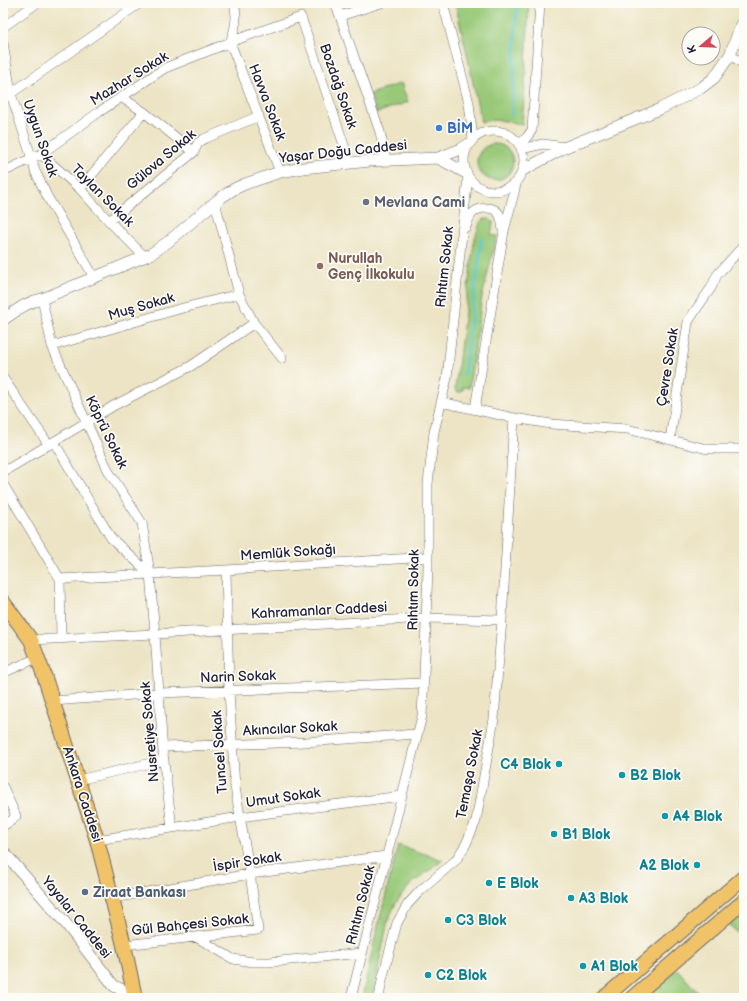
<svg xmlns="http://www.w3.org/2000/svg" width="747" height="1001" font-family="'Balsamiq Sans',sans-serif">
<rect width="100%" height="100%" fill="#fdfcf7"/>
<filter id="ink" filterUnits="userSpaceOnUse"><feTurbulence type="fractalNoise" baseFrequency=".025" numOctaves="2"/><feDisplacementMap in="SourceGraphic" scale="8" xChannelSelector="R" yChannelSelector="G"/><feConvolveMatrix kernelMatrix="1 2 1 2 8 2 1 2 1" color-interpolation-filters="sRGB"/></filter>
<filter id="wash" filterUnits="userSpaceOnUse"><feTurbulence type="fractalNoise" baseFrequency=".012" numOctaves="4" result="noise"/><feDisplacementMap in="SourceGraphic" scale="16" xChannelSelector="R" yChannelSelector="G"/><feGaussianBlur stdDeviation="0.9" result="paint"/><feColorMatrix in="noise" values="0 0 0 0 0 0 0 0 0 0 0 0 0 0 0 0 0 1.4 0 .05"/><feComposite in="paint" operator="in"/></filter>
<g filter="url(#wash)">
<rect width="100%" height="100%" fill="#ece4c4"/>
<path fill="#99c978" stroke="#5e765a" d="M455 3H529L525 85 522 125C505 121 499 118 481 122L467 54Z
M401 83 408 102 376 113 370 94Z
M477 162a18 18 0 1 1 36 0a18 18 0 1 1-36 0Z
M484 219H489L493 222 491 235 497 236 482 297 469 388 464 387 461 392H457L455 389 474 241 480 223Z
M398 845 443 860 409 886 396 903 388 920 372 998H362L374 942Z
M744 910V940L729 924Z
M677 969 703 998H645Z"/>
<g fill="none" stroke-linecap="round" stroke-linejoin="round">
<path stroke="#5bc7d4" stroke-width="2.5" d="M512 115 517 3
M464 374 482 237"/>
</g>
</g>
<g filter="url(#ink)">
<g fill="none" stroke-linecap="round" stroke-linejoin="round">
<defs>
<path id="minor" d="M234 3C238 17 236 29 230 42L280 172
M335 3 340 16
M381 3 340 16 380 132 386 160
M443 3 469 103 473 139
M3 27 37 3
M3 42 11 94 32 159 35 171 47 196 94 277
M730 55 744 64
M121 97 144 112 194 152
M3 99 140 3
M464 161a30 30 0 1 1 60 0a30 30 0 1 1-60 0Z
M519 145 527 137 532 130 540 3
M521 149 543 144 566 147
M41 154 80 189 109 221 145 257
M3 172 41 154 99 112 165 68 241 38 301 17 350 163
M80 189 144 112
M215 202 239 294 254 323 282 358
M109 221 194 152 198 143 204 139 259 116
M466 227C467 223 469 218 471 215 477 207 493 205 499 214 502 219 502 225 503 230
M42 299 52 346 109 472 142 523 150 574
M52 346 179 309 239 294
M3 378 49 445
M441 402 514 418 551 424 627 429 707 449H744
M475 409 504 231 514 193 517 180
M670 440 688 322 695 311 711 288 717 275 744 245
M54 442 111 538 150 574
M3 472 115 405 191 366 254 323
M3 484 60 579 150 574 155 634 163 753 172 828
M150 574 226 570 428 557
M60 579 61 639
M31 640 155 634 426 618 502 620
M3 673 30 661
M53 701 159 693 424 683
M163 747 305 742 417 734
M78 780 164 760
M3 787 16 816 12 820 3 826
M97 840 240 817 401 796
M113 898 250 874 386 856
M196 937 233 959 253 962H270L362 953
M124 945 258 930 250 874 235 787 229 691 226 570
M351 998 422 716 424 676 428 568V484L434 432 447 378 468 176
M379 998 382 980 397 923 408 904 420 891 441 873 456 860 466 844 476 821 494 719 502 620 514 418"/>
<path id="tertiary" d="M438 158 466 173
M523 170 566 147 660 109 701 88 714 78 730 55 738 33 744 20
M3 320C16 311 26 302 42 299L151 254 169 241 219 199 234 189 245 184 280 172 303 168 370 161 438 158 461 149 469 144
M3 851 67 925 114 986 125 991 133 992"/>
<path id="primary" d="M3 602 31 640 44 675 97 840 124 945 135 998
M604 998 744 877
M632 998 744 901"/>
</defs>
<use href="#minor" stroke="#69666b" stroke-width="10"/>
<use href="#tertiary" stroke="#69666b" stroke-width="12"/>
<use href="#primary" stroke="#69666b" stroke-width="16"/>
<use href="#minor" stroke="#fff" stroke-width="9"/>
<use href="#tertiary" stroke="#fff" stroke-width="11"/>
<use href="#primary" stroke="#f0c369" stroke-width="14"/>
</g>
</g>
<circle fill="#3f7fe0" stroke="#fdfcf7" stroke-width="1.5" cx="439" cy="128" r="4"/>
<circle fill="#6b7280" stroke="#fdfcf7" stroke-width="1.5" cx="366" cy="202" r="4"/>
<circle fill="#8d6e63" stroke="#fdfcf7" stroke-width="1.5" cx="320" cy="266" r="4"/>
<g fill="#0f9aa8" stroke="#fdfcf7" stroke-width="1.5">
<circle cx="559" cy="764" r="4"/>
<circle cx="622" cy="775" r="4"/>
<circle cx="665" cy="816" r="4"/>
<circle cx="554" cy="834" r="4"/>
<circle cx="697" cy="865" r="4"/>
<circle cx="489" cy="883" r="4"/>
<circle cx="571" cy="898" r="4"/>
<circle cx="448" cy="920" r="4"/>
<circle cx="583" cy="966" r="4"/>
<circle cx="428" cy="975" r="4"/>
</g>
<circle fill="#5c6f8a" stroke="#fdfcf7" stroke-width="1.5" cx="85" cy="892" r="4"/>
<g text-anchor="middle" stroke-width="3.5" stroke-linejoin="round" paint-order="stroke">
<g font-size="14" fill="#22223b" stroke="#fdfcf7">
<text transform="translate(129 78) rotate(-32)" y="5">Mazhar Sokak</text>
<text transform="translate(339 86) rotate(71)" y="5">Bozdağ Sokak</text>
<text transform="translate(268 102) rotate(69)" y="5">Havva Sokak</text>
<text transform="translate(41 138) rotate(71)" y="5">Uygun Sokak</text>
<text transform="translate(343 151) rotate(-6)" y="5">Yaşar Doğu Caddesi</text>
<text transform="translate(161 159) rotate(-40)" y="5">Gülova Sokak</text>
<text transform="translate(103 195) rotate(45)" y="5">Taylan Sokak</text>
<text transform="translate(444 267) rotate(-84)" y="5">Rıhtım Sokak</text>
<text transform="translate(141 306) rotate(-16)" y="5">Muş Sokak</text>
<text transform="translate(667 367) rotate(-81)" y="5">Çevre Sokak</text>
<text transform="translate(107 432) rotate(64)" y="5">Köprü Sokak</text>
<text transform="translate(288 552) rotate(-4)" y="5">Memlük Sokağı</text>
<text transform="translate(413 590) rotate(-89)" y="5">Rıhtım Sokak</text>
<text transform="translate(319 610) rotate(-3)" y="5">Kahramanlar Caddesi</text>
<text transform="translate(238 676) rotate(-2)" y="5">Narin Sokak</text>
<text transform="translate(290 728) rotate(-3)" y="5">Akıncılar Sokak</text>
<text transform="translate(149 732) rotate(-95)" y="5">Nusretiye Sokak</text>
<text transform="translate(219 752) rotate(-94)" y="5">Tuncel Sokak</text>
<text transform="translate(469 774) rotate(-79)" y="5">Temaşa Sokak</text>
<text transform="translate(83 794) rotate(72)" y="5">Ankara Caddesi</text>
<text transform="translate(283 797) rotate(-8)" y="5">Umut Sokak</text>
<text transform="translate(247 861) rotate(-9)" y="5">İspir Sokak</text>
<text transform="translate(360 905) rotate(-76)" y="5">Rıhtım Sokak</text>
<text transform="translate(77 917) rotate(51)" y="5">Yayalar Caddesi</text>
<text transform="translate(190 924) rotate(-6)" y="5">Gül Bahçesi Sokak</text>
</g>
<g font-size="14" font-weight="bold" fill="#366cbe" stroke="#fdfcf7" text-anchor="start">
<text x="447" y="133">BİM</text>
</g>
<g font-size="14" font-weight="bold" fill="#5b616d" stroke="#fdfcf7" text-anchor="start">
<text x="374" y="207">Mevlana Cami</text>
</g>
<g font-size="14" font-weight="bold" fill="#785e54" stroke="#fdfcf7" text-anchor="start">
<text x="328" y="263">Nurullah<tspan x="328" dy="16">Genç İlkokulu</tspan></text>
</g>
<g font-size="14" font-weight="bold" fill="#0d838f" stroke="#fdfcf7" text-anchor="start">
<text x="551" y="769" text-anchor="end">C4 Blok</text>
<text x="630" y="780">B2 Blok</text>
<text x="673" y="821">A4 Blok</text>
<text x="562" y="839">B1 Blok</text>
<text x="689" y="870" text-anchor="end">A2 Blok</text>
<text x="497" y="888">E Blok</text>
<text x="579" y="903">A3 Blok</text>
<text x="456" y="925">C3 Blok</text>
<text x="591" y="971">A1 Blok</text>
<text x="436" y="980">C2 Blok</text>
</g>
<g font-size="14" font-weight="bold" fill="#4e5e75" stroke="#fdfcf7" text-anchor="start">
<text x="93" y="897">Ziraat Bankası</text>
</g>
</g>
<rect width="747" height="1001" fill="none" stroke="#fdfcf7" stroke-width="16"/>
<g transform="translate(701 46) rotate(251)"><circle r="19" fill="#fdfcf7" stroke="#a5a5ac"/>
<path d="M0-3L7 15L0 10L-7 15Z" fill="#d1495b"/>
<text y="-6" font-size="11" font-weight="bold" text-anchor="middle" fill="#22223b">K</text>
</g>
</svg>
